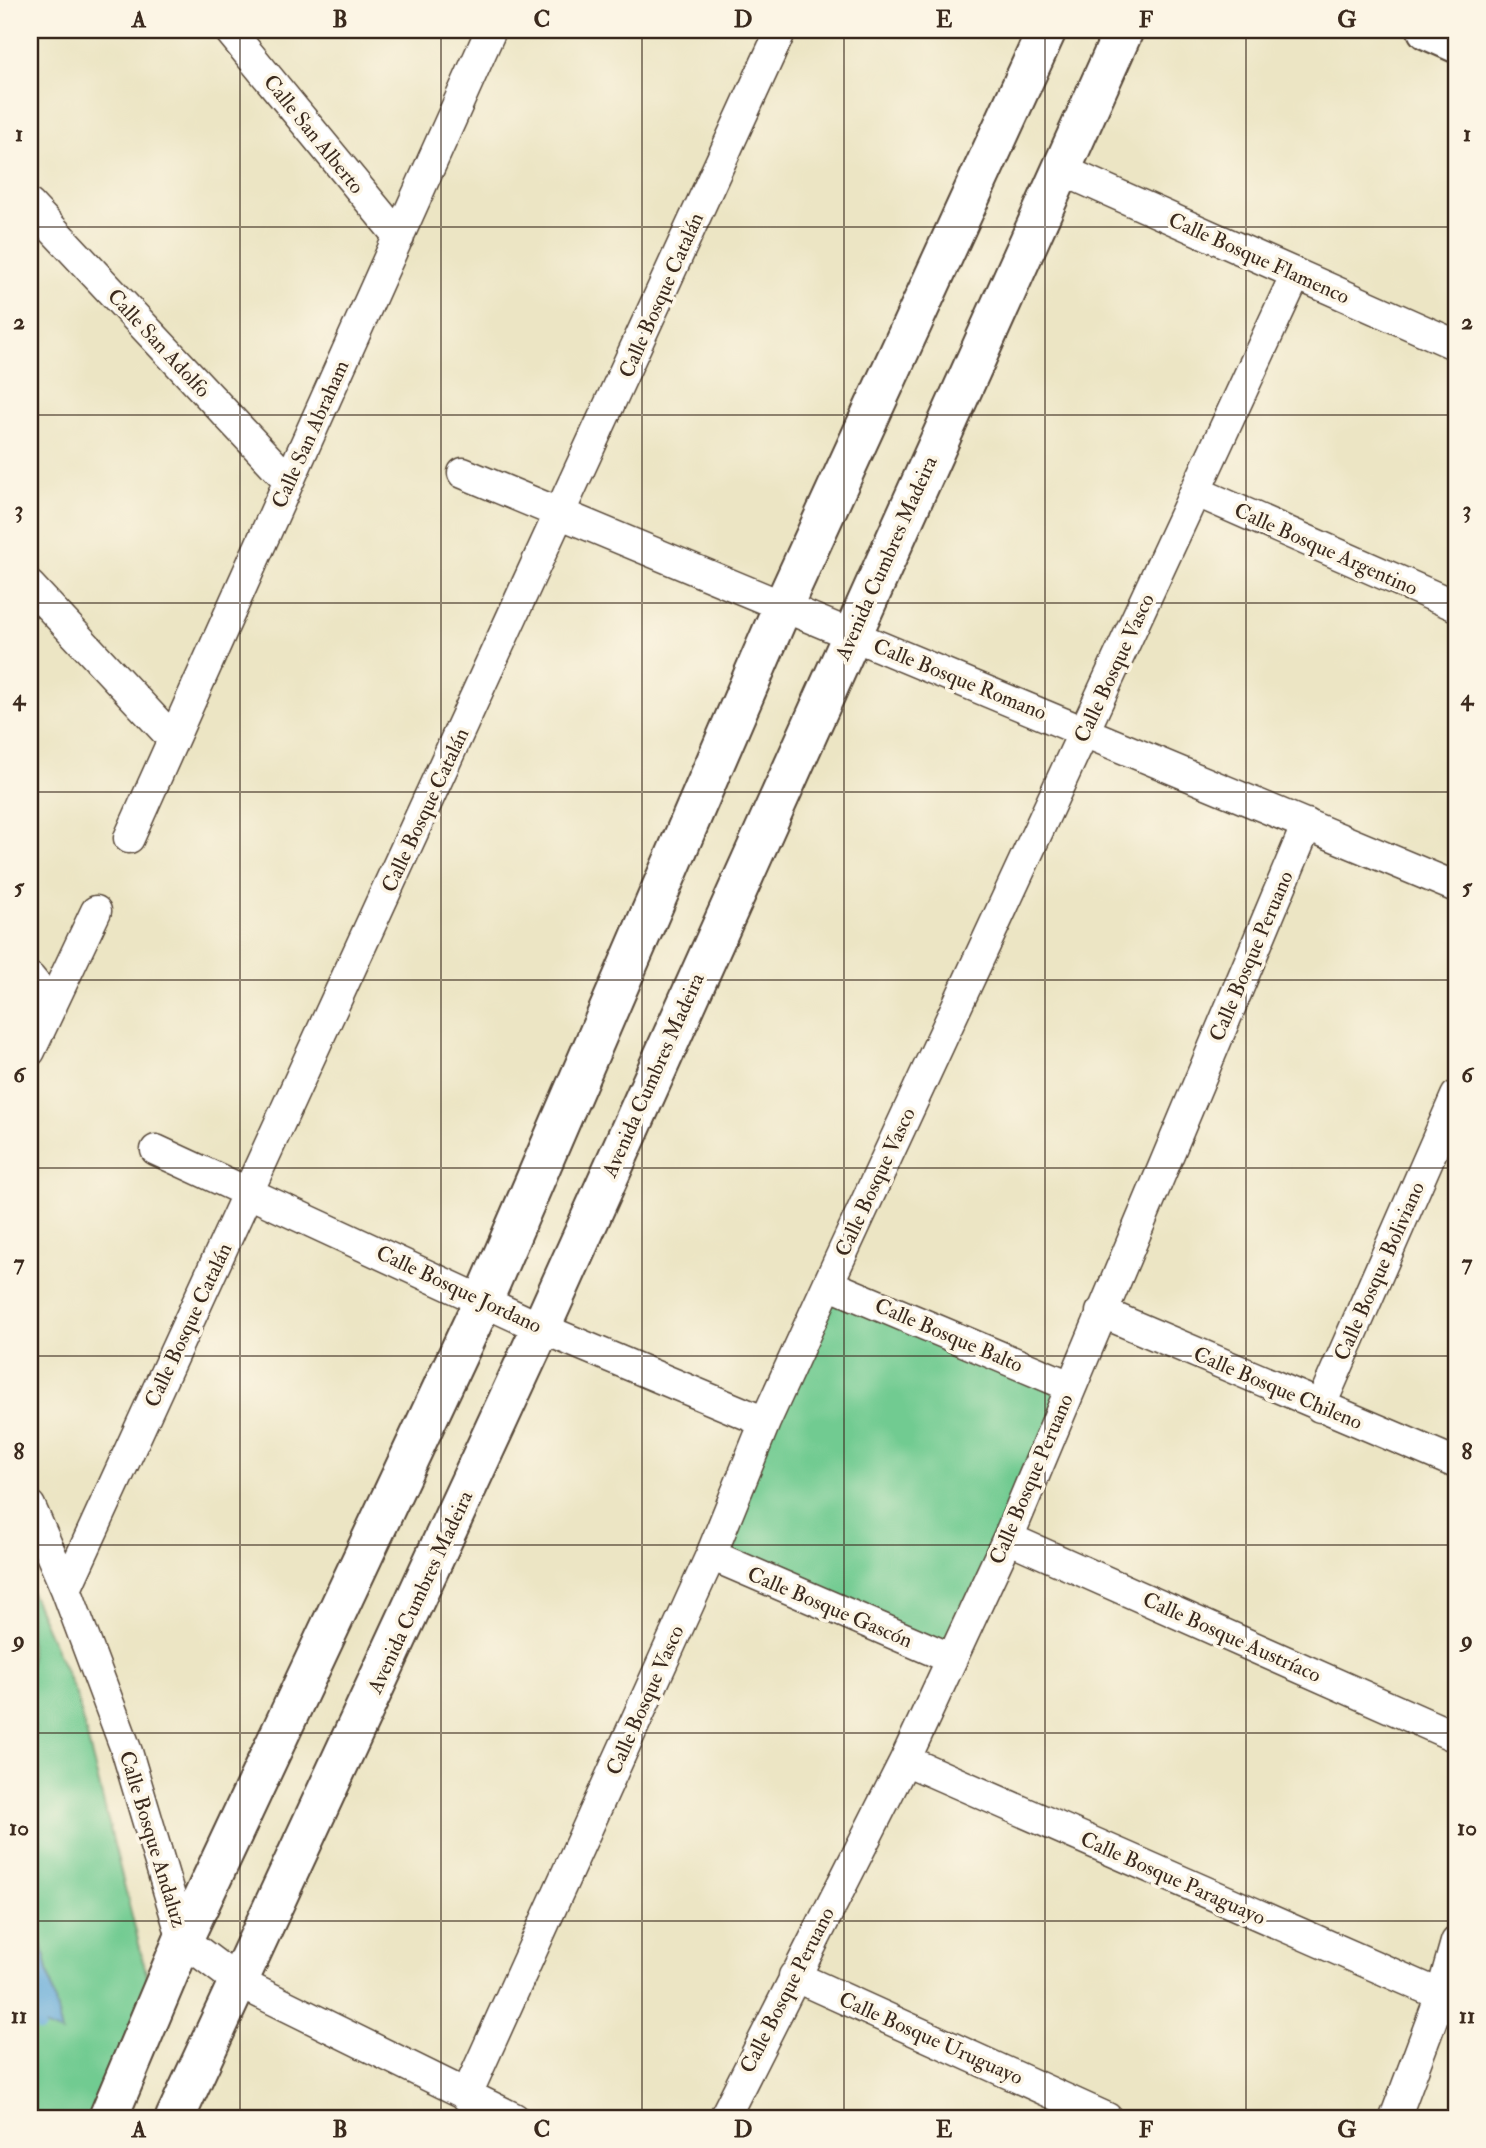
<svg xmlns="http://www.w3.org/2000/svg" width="1486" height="2148" font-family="'IM FELL Double Pica',serif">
<rect width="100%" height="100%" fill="#fcf5e5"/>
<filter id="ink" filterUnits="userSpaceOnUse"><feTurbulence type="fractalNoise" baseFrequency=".0143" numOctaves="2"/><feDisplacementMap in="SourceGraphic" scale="14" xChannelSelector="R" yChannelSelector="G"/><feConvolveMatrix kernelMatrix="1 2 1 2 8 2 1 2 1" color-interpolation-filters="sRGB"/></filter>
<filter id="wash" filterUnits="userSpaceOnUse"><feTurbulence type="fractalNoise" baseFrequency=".00686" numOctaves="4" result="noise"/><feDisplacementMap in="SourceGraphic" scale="28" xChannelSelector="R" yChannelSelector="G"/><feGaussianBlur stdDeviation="1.57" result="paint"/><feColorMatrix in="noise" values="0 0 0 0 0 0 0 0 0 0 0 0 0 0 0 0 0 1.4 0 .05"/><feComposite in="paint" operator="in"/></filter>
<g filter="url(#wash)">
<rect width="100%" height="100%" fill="#ece5c4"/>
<path fill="#71cb91" stroke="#567a58" stroke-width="2" d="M828 1284 1070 1386 950 1658 711 1555Z
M30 1590 77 1697 149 1984 94 2118H30Z"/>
<path fill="#64aada" stroke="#506a7c" stroke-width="2" d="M30 1889 62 2033 30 2021Z"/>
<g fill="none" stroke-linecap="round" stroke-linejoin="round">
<path stroke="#64aada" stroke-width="10" d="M30 1992 40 2028"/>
</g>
</g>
<g filter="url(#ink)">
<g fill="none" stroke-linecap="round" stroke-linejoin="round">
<defs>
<path id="street" d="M229 30 399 237
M1062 170 1456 345
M30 205 289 481
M463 473 1456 887
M1195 491 1456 606
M30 586 173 739
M129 838 491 30
M30 978 52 1005
M30 1051 96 911
M156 1150 541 1328 765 1422
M828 1284 1070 1386
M1101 1312 1456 1463
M1320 1407 1456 1096
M30 1506 66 1589 127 1752 183 1940 240 1983 514 2118
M1008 1538 1456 1737
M711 1555 950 1658
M66 1589 781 30
M905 1760 1441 1995
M794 1976 1107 2118
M466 2096 711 1555 765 1422 828 1284 1296 274
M724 2118 905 1760 1008 1538 1307 824
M1395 2118 1441 1995 1456 1942"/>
<path id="secondary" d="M1427 30 1456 43
M108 2118 183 1940 483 1301 782 608 1047 30
M175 2118 541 1328 1124 30"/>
</defs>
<use href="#street" stroke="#564637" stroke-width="33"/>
<use href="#secondary" stroke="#564637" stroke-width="42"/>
<use href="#street" stroke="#fff" stroke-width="30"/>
<use href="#secondary" stroke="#fff" stroke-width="38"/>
</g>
</g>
<path fill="none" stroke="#3b2a1e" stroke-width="2" stroke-opacity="0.55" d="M240 30V2118M441 30V2118M642 30V2118M844 30V2118M1045 30V2118M1246 30V2118M30 227H1456M30 415H1456M30 603H1456M30 792H1456M30 980H1456M30 1168H1456M30 1356H1456M30 1545H1456M30 1733H1456M30 1921H1456"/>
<g text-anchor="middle" stroke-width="7" stroke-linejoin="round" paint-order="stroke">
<g font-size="21" fill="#3b2a1e" stroke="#fcf5e5">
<text transform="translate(314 134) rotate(51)" y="7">Calle San Alberto</text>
<text transform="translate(1259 258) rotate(24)" y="7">Calle Bosque Flamenco</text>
<text transform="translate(661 295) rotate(-66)" y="7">Calle Bosque Catalán</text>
<text transform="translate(159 343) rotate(47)" y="7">Calle San Adolfo</text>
<text transform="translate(310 434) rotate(-66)" y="7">Calle San Abraham</text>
<text transform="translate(1326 549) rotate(24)" y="7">Calle Bosque Argentino</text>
<text transform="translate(886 558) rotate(-66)" y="7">Avenida Cumbres Madeira</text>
<text transform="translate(1114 668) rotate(-65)" y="7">Calle Bosque Vasco</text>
<text transform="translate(960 679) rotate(22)" y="7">Calle Bosque Romano</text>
<text transform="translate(425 810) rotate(-65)" y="7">Calle Bosque Catalán</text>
<text transform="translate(1251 956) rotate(-67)" y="7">Calle Bosque Peruano</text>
<text transform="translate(653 1075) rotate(-66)" y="7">Avenida Cumbres Madeira</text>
<text transform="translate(875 1182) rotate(-65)" y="7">Calle Bosque Vasco</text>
<text transform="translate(1379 1271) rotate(-66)" y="7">Calle Bosque Boliviano</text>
<text transform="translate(459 1289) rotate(25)" y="7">Calle Bosque Jordano</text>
<text transform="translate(188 1325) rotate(-65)" y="7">Calle Bosque Catalán</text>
<text transform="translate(949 1335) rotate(23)" y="7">Calle Bosque Balto</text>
<text transform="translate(1278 1388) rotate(23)" y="7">Calle Bosque Chileno</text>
<text transform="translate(1031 1479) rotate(-67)" y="7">Calle Bosque Peruano</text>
<text transform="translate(420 1592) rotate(-65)" y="7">Avenida Cumbres Madeira</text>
<text transform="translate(830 1607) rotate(23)" y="7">Calle Bosque Gascón</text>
<text transform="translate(1232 1637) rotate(24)" y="7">Calle Bosque Austríaco</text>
<text transform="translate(645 1700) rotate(-66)" y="7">Calle Bosque Vasco</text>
<text transform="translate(153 1839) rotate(73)" y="7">Calle Bosque Andaluz</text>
<text transform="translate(1173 1878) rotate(24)" y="7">Calle Bosque Paraguayo</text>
<text transform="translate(787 1990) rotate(-63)" y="7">Calle Bosque Peruano</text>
<text transform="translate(931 2038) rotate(24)" y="7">Calle Bosque Uruguayo</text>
</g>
</g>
<rect width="1486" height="2148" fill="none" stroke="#fcf5e5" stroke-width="77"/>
<rect x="38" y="38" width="1410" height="2072" fill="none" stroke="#3b2a1e" stroke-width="2.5"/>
<g font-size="23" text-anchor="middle" font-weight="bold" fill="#3b2a1e">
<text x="139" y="27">A</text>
<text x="340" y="27">B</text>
<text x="542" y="27">C</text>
<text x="743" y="27">D</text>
<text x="944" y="27">E</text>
<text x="1146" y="27">F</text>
<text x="1347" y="27">G</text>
<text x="19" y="141">1</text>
<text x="1467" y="141">1</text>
<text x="19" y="329">2</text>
<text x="1467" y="329">2</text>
<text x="19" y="517">3</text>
<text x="1467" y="517">3</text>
<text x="19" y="705">4</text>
<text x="1467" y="705">4</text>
<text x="19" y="894">5</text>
<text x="1467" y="894">5</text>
<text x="19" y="1082">6</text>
<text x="1467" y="1082">6</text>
<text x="19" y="1270">7</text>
<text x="1467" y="1270">7</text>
<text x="19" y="1459">8</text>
<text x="1467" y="1459">8</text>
<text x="19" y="1647">9</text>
<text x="1467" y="1647">9</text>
<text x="19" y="1835">10</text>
<text x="1467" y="1835">10</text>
<text x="19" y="2023">11</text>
<text x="1467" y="2023">11</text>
<text x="139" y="2137">A</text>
<text x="340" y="2137">B</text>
<text x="542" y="2137">C</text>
<text x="743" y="2137">D</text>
<text x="944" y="2137">E</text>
<text x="1146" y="2137">F</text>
<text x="1347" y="2137">G</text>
</g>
</svg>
